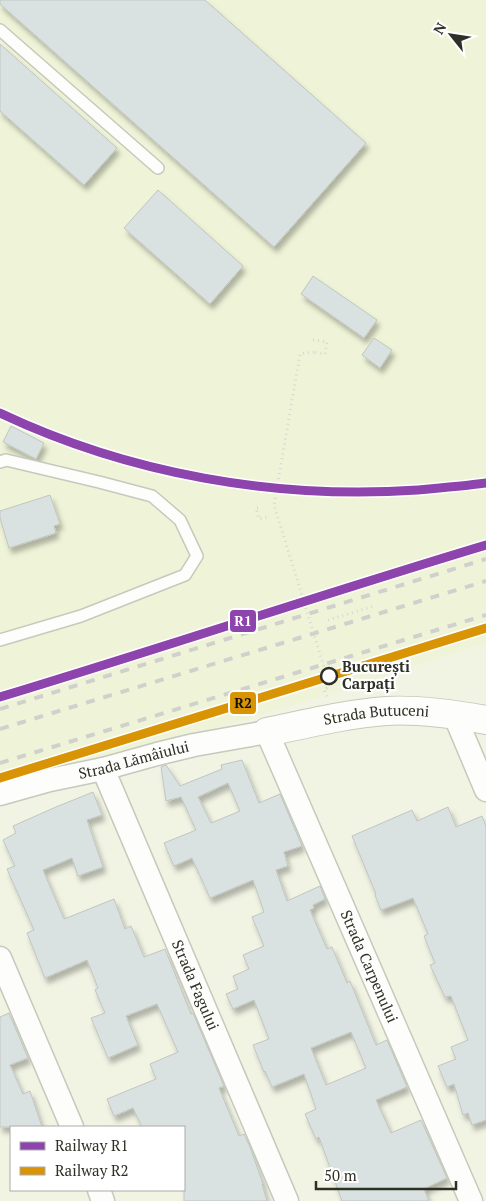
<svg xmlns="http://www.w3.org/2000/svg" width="486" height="1201" font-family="'PT Serif',serif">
<defs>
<filter id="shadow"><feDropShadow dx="3" dy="5.5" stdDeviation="2.5" flood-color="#0004"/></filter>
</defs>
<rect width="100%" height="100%" fill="#f1f4e3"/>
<path fill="#eff4d8" d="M0 0H486V643L361 684 248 719 0 790Z"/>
<path fill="#dae2e1" stroke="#c0c5c1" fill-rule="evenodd" filter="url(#shadow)" d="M0 0H205L366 143 274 247 0 4Z
M0 44 117 148 84 185 0 111Z
M158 190 243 266 210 304 124 228Z
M313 276 377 320 364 338 301 294Z
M374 338 392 350 380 368 362 355Z
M11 426 44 443 36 459 3 442Z
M50 495 60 524 54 526 56 533 9 548 0 518V511Z
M242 760 259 803 280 794 302 846 284 852 288 866 276 870 287 901 320 886 325 899 313 905 314 908 310 910 327 949 332 947 347 983 350 981 376 1045 387 1040 407 1087 376 1100 391 1133 421 1120 447 1178 424 1189 429 1201H342L319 1137 316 1139 305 1114 316 1109 304 1074 272 1087 265 1071 264 1072 253 1045 269 1039 254 1000 233 1009 226 994 238 989 233 976 249 969 243 955 264 946 252 917 264 912 253 880 210 898 192 858 174 866 164 843 196 830 181 797 166 801 161 767 166 765 180 786 222 769 221 765ZM228 783 240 811 211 823 198 797ZM351 1032 366 1068 326 1085 311 1048Z
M93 792 102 815 87 820 103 867 78 876 72 858 43 870 64 919 114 899 125 929 131 926 144 957 165 949 191 1014 193 1013 224 1086 219 1088 239 1136 244 1134 250 1147 263 1184H262L267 1201H184V1127H142L133 1108 114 1116 107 1099 156 1079 150 1064 178 1052 157 1004 126 1016 138 1045 108 1058 91 1018 105 1013 95 990 98 988 87 960 45 978 27 933 34 930 7 869 15 866 3 840 16 833 13 826 56 807Z
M448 807 456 827 482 816 486 826V1120L472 1125 468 1113 463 1115 454 1084 447 1087 438 1066 456 1059 451 1047 468 1040 451 996 445 997 430 965 435 963 424 936 428 934 413 898 381 910 375 895 376 894 352 836 412 810 417 821Z
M9 1013 28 1058 10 1065 23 1094 30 1091 42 1127H0V1017Z"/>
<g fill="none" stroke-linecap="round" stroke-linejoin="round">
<defs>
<path id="lane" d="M0 30 158 168
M0 462 6 460 99 482 152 496 180 520 197 556 185 575 81 616 0 640"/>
<g id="street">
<path d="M454 714 486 790"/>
<path id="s1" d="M103 769 287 1201"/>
<path id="s2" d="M0 794 50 780 103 769 157 754 194 745 267 732 471 1201"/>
<path d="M0 958 72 1127"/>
<path d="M99 1190 103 1201"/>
</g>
<g id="secondary">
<path id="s3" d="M267 732C306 724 346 714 386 711 419 709 453 714 486 720"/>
</g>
</defs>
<use href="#lane" stroke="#c6c9bb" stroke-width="14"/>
<use href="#street" stroke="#c6c9bb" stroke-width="25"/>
<use href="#secondary" stroke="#c6c9bb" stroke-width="30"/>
<path stroke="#d7d7d3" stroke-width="3" stroke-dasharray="1 4" stroke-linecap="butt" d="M313 340 327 342 325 354 314 352
M258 508H256L259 519 270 516
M328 620 374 606
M327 688 324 689 327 697"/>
<use href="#lane" stroke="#fdfdfb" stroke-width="11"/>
<use href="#street" stroke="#fdfdfb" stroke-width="22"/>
<use href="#secondary" stroke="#fdfdfb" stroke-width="28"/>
<path stroke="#d0d0cc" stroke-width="4" stroke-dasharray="9 9" stroke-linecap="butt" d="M0 697C162 648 323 594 486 545
M0 709 486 559
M0 729 486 581
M0 763 486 615"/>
<path stroke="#d7d7d3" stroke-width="3" stroke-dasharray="1 4" stroke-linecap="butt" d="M314 352 300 354 274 505 330 686 327 688"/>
<defs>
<path id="rail-1" d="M0 413C129 474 276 500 418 490 441 488 464 486 486 483
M0 697C162 648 323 594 486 545"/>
<path id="rail-2" d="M0 778 486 628"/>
</defs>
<use href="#rail-1" stroke="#fff" stroke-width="12"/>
<use href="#rail-2" stroke="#fff" stroke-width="12"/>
<use href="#rail-1" stroke="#8e44ad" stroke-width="9"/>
<use href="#rail-2" stroke="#d99406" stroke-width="9"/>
</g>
<circle fill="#fff" stroke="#2e3025" stroke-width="2.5" cx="329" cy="676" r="8"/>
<g text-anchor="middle" stroke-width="4.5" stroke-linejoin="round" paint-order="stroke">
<g font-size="15" font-weight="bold" fill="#2e3025" stroke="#fff" text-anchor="start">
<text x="342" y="672">București<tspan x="342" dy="17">Carpați</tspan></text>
</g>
<g font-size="15" fill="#2e3025" stroke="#fff">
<text dy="5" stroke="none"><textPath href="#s3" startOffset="111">Strada Butuceni</textPath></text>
<text dy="5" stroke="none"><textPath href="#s2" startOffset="138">Strada Lămâiului</textPath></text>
<text dy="5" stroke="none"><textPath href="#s2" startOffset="530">Strada Carpenului</textPath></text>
<text dy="5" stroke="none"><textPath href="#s1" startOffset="235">Strada Fagului</textPath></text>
</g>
</g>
<g stroke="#fff" stroke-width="2">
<rect x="229" y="609" width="28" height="24" rx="5" fill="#8e44ad"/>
<rect x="229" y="691" width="28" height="24" rx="5" fill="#d99406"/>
</g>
<g font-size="14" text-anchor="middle" font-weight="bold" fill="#fff">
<text x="243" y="626">R1</text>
</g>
<g font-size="14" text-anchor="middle" font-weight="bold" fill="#111">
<text x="243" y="708">R2</text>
</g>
<rect x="10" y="1126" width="175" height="65" fill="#ffffff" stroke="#abaca8"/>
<rect x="20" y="1142" width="25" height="8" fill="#8e44ad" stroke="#abaca8"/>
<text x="55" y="1151" font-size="15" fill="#2e3025">Railway R1</text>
<rect x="20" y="1167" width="25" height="8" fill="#d99406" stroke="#abaca8"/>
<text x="55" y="1176" font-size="15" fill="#2e3025">Railway R2</text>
<g transform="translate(451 35) rotate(300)" stroke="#ffffff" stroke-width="4" paint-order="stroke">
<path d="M0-4L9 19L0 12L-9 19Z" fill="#2e3025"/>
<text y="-8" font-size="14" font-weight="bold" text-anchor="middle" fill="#2e3025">N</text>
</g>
<path d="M316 1181v8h140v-8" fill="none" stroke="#2e3025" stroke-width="2.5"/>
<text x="324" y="1181" font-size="15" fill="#2e3025" stroke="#ffffff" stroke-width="4" paint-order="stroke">50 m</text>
</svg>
